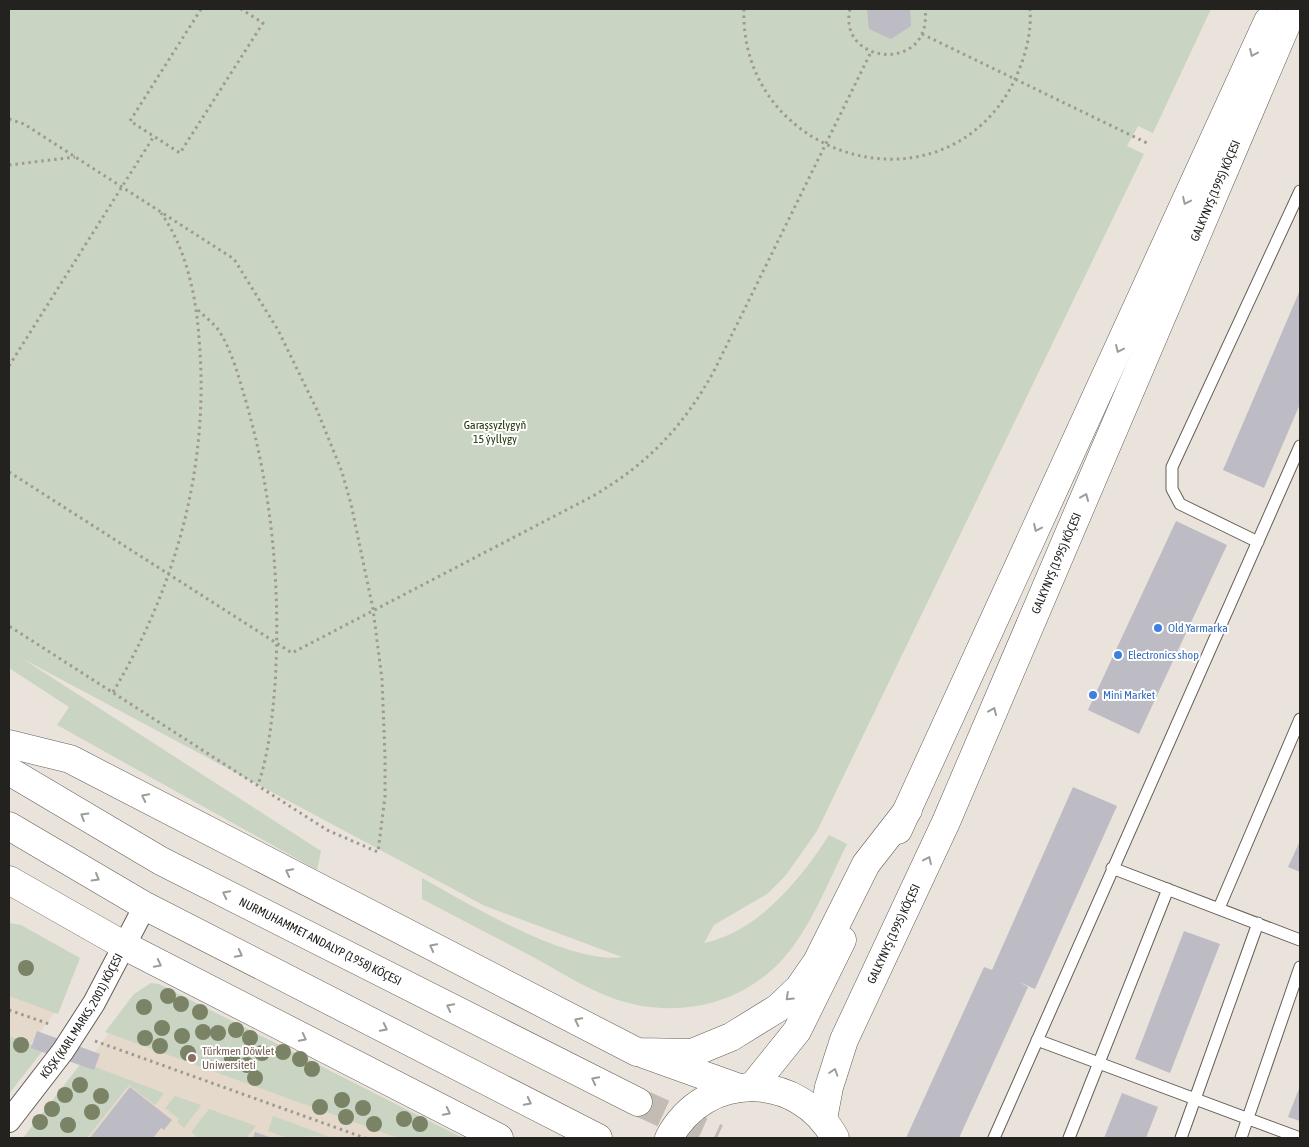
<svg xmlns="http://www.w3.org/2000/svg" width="1309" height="1147" font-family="'Asap Condensed',sans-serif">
<rect width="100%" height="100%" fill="#eae3db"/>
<path fill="#e4d9ca" d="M9 941 55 1012 9 1072Z
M136 996 447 1138H32Z"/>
<path fill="#cad4c2" d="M9 9H1211L1153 133 1138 126 1127 146 1144 154 817 831 786 875 767 894 714 925 704 943C758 932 801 879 829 835L847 844C828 882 811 928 782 960 735 1011 662 1021 600 993 577 983 555 969 533 957 496 938 459 918 422 899V878C469 904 569 965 622 957L485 906 23 659 321 851 317 870 57 725 69 707 9 668Z
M9 923 21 925 80 958 58 1014 9 996Z
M151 983 159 984 463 1138H398L105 1032 134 994Z
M9 1036 44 1049 9 1094Z
M82 1062 164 1093 155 1105 129 1085 87 1138H23Z
M175 1096 201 1105 184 1128 177 1122 179 1119 165 1108Z
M209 1109 256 1126 246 1138H198L191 1132Z
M273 1116 333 1138 317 1136 287 1138 268 1131Z"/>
<path fill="#bdbbc4" d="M867 9H910L911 26 891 39 869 29Z
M1300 290V404L1264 488 1223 470Z
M1176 521 1227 545 1139 734 1088 710Z
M1073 787 1117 806 1035 989 1019 982 1028 987 959 1138H906L984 967 992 970Z
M1300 841V872L1288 867Z
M1184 931 1220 944 1170 1073 1135 1059Z
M37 1031 100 1054 94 1070 31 1048Z
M1300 1086V1121L1288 1117Z
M130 1087 172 1120 164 1130 161 1128 153 1138H90Z
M1122 1093 1158 1107 1146 1138H1104Z
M255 1132 272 1138H253Z"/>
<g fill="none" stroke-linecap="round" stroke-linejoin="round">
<path stroke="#c2bcb5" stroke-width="28" stroke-dasharray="28 14" stroke-linecap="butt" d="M638 1102 717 1138"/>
<defs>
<path id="lane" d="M1258 542 1180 504 1172 489V467L1300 191
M1112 868 1300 940
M1219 908 1300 719
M1037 1040 1300 1138
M994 1138 1300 446
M1069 1138 1168 889
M1181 1138 1258 923
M1241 1138 1300 967"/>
<g id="street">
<path id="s1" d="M9 1121 63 1051 94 1003 145 906"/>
</g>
<g id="secondary">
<path d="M898 830 1268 21"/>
<path d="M644 1054 739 1088"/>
<path d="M752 1087 797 1031 842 940"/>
<path id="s2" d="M823 1119 829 1087 844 1040 946 822 1293 9"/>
<path d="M669 1138C705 1070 799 1071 835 1138"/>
</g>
<g id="primary">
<path d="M9 744 70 759 637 1052 692 1053 731 1037 778 1008 799 988 817 962 866 864 908 810"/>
<path id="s3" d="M9 771 161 861 638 1102"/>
<path d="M9 826 145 906 598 1138"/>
<path d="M9 880 125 946 499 1138"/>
</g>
</defs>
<use href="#lane" stroke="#645e57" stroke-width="13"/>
<use href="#street" stroke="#645e57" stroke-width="24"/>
<use href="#secondary" stroke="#645e57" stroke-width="29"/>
<use href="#primary" stroke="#645e57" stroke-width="29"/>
<path stroke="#9e9993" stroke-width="3" stroke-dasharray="2.5 4" stroke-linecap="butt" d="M201 9 130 121 180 153 263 23 241 9
M744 9C739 156 936 218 1010 89 1023 65 1032 37 1030 9
M850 9C837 65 933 74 925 9
M922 34 1149 144
M9 119 24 124 234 259 278 330 317 410 342 472 351 504 373 609 382 679 385 757V796L378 852 327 830 9 626
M9 165 75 157
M198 310C204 316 211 321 217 328 230 346 238 374 244 395 272 488 281 588 275 685 272 719 269 753 258 785
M9 366 154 136
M9 472 292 653 593 496C649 463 684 426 715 369L871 52
M113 692C177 585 210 464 199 338 196 295 186 248 161 213
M9 1010 52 1025
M95 1041 365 1138"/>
<use href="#lane" stroke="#fff" stroke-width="11"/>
<use href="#street" stroke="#fff" stroke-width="22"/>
<use href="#secondary" stroke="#fff" stroke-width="28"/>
<use href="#primary" stroke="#fff" stroke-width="28"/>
</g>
<g fill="#7b8367">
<circle cx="26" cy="968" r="8"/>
<circle cx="168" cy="996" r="8"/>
<circle cx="181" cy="1004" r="8"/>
<circle cx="144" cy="1007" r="8"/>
<circle cx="200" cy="1012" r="8"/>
<circle cx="162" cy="1028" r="8"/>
<circle cx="236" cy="1030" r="8"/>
<circle cx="203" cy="1032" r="8"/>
<circle cx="218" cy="1033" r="8"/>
<circle cx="182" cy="1036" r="8"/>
<circle cx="145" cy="1038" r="8"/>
<circle cx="250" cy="1038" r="8"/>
<circle cx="21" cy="1045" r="8"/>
<circle cx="160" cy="1046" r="8"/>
<circle cx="283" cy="1052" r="8"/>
<circle cx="188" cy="1053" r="8"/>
<circle cx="262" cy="1053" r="8"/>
<circle cx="232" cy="1059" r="8"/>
<circle cx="300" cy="1059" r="8"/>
<circle cx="247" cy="1065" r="8"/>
<circle cx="312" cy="1069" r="8"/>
<circle cx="255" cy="1078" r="8"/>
<circle cx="80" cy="1085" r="8"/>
<circle cx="65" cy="1095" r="8"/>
<circle cx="101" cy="1096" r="8"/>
<circle cx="342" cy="1100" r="8"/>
<circle cx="320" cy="1107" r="8"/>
<circle cx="363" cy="1108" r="8"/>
<circle cx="52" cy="1109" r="8"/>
<circle cx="92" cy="1112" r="8"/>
<circle cx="346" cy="1117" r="8"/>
<circle cx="404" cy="1119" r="8"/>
<circle cx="40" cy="1122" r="8"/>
<circle cx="374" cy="1124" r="8"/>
<circle cx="420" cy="1124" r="8"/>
<circle cx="68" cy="1125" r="8"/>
</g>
<defs><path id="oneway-chevron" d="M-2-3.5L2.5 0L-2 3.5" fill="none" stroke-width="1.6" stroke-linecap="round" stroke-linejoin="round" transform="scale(1.25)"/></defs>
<g stroke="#9c9c9a">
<use href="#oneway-chevron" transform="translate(1253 53) rotate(115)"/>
<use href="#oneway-chevron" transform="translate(1186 201) rotate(115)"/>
<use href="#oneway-chevron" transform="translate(1119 349) rotate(115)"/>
<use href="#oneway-chevron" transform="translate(1085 497) rotate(-67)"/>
<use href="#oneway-chevron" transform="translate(1037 528) rotate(115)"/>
<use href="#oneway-chevron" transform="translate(993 711) rotate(-67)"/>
<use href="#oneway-chevron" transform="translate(145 797) rotate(-153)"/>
<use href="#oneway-chevron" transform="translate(84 816) rotate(-149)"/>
<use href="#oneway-chevron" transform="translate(928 860) rotate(-65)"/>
<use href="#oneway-chevron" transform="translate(289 872) rotate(-153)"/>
<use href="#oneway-chevron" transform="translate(96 878) rotate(30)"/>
<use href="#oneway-chevron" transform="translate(226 894) rotate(-153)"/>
<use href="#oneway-chevron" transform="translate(433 947) rotate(-153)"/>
<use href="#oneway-chevron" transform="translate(239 954) rotate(27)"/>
<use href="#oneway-chevron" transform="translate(158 964) rotate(27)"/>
<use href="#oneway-chevron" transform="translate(789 997) rotate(137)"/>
<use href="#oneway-chevron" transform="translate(450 1007) rotate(-153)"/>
<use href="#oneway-chevron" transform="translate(578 1021) rotate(-153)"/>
<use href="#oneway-chevron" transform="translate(384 1028) rotate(27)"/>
<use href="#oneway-chevron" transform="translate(303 1038) rotate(27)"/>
<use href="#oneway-chevron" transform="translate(834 1072) rotate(-72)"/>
<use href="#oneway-chevron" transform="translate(595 1080) rotate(-153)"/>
<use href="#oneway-chevron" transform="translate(528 1102) rotate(27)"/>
<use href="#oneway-chevron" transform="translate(447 1112) rotate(27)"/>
</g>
<g fill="#3f7fe0" stroke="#fff" stroke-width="2">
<circle cx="1158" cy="628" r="5"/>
<circle cx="1118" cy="655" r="5"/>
<circle cx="1093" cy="695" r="5"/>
</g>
<circle fill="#8d6e63" stroke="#fff" stroke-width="2" cx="192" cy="1058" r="5"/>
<g text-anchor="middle" stroke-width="4" stroke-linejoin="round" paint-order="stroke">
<g font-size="12" fill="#24221f" stroke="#fff">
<text dy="4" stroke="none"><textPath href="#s2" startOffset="1009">GALKYNYŞ (1995) KÖÇESI</textPath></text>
<text dy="4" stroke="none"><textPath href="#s2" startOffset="604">GALKYNYŞ (1995) KÖÇESI</textPath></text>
<text dy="4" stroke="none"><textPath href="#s2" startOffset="199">GALKYNYŞ (1995) KÖÇESI</textPath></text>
<text dy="4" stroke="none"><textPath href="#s3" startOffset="355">NURMUHAMMET ANDALYP (1958) KÖÇESI</textPath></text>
<text dy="4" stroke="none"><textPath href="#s1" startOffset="128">KÖŞK (KARL MARKS, 2001) KÖÇESI</textPath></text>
</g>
<g font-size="12" fill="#213408" stroke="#fff">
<text x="495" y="429">Garaşsyzlygyň<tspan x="495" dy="14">15 ýyllygy</tspan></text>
</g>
<g font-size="12" fill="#366cbe" stroke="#fff" text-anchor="start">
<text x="1168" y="632">Old Yarmarka</text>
<text x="1128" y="659">Electronics shop</text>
<text x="1103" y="699">Mini Market</text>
</g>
<g font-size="12" fill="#785e54" stroke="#fff" text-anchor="start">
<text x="202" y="1055">Türkmen Döwlet<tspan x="202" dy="14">Uniwersiteti</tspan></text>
</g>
</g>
<rect width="1309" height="1147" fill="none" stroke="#24221f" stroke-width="20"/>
</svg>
